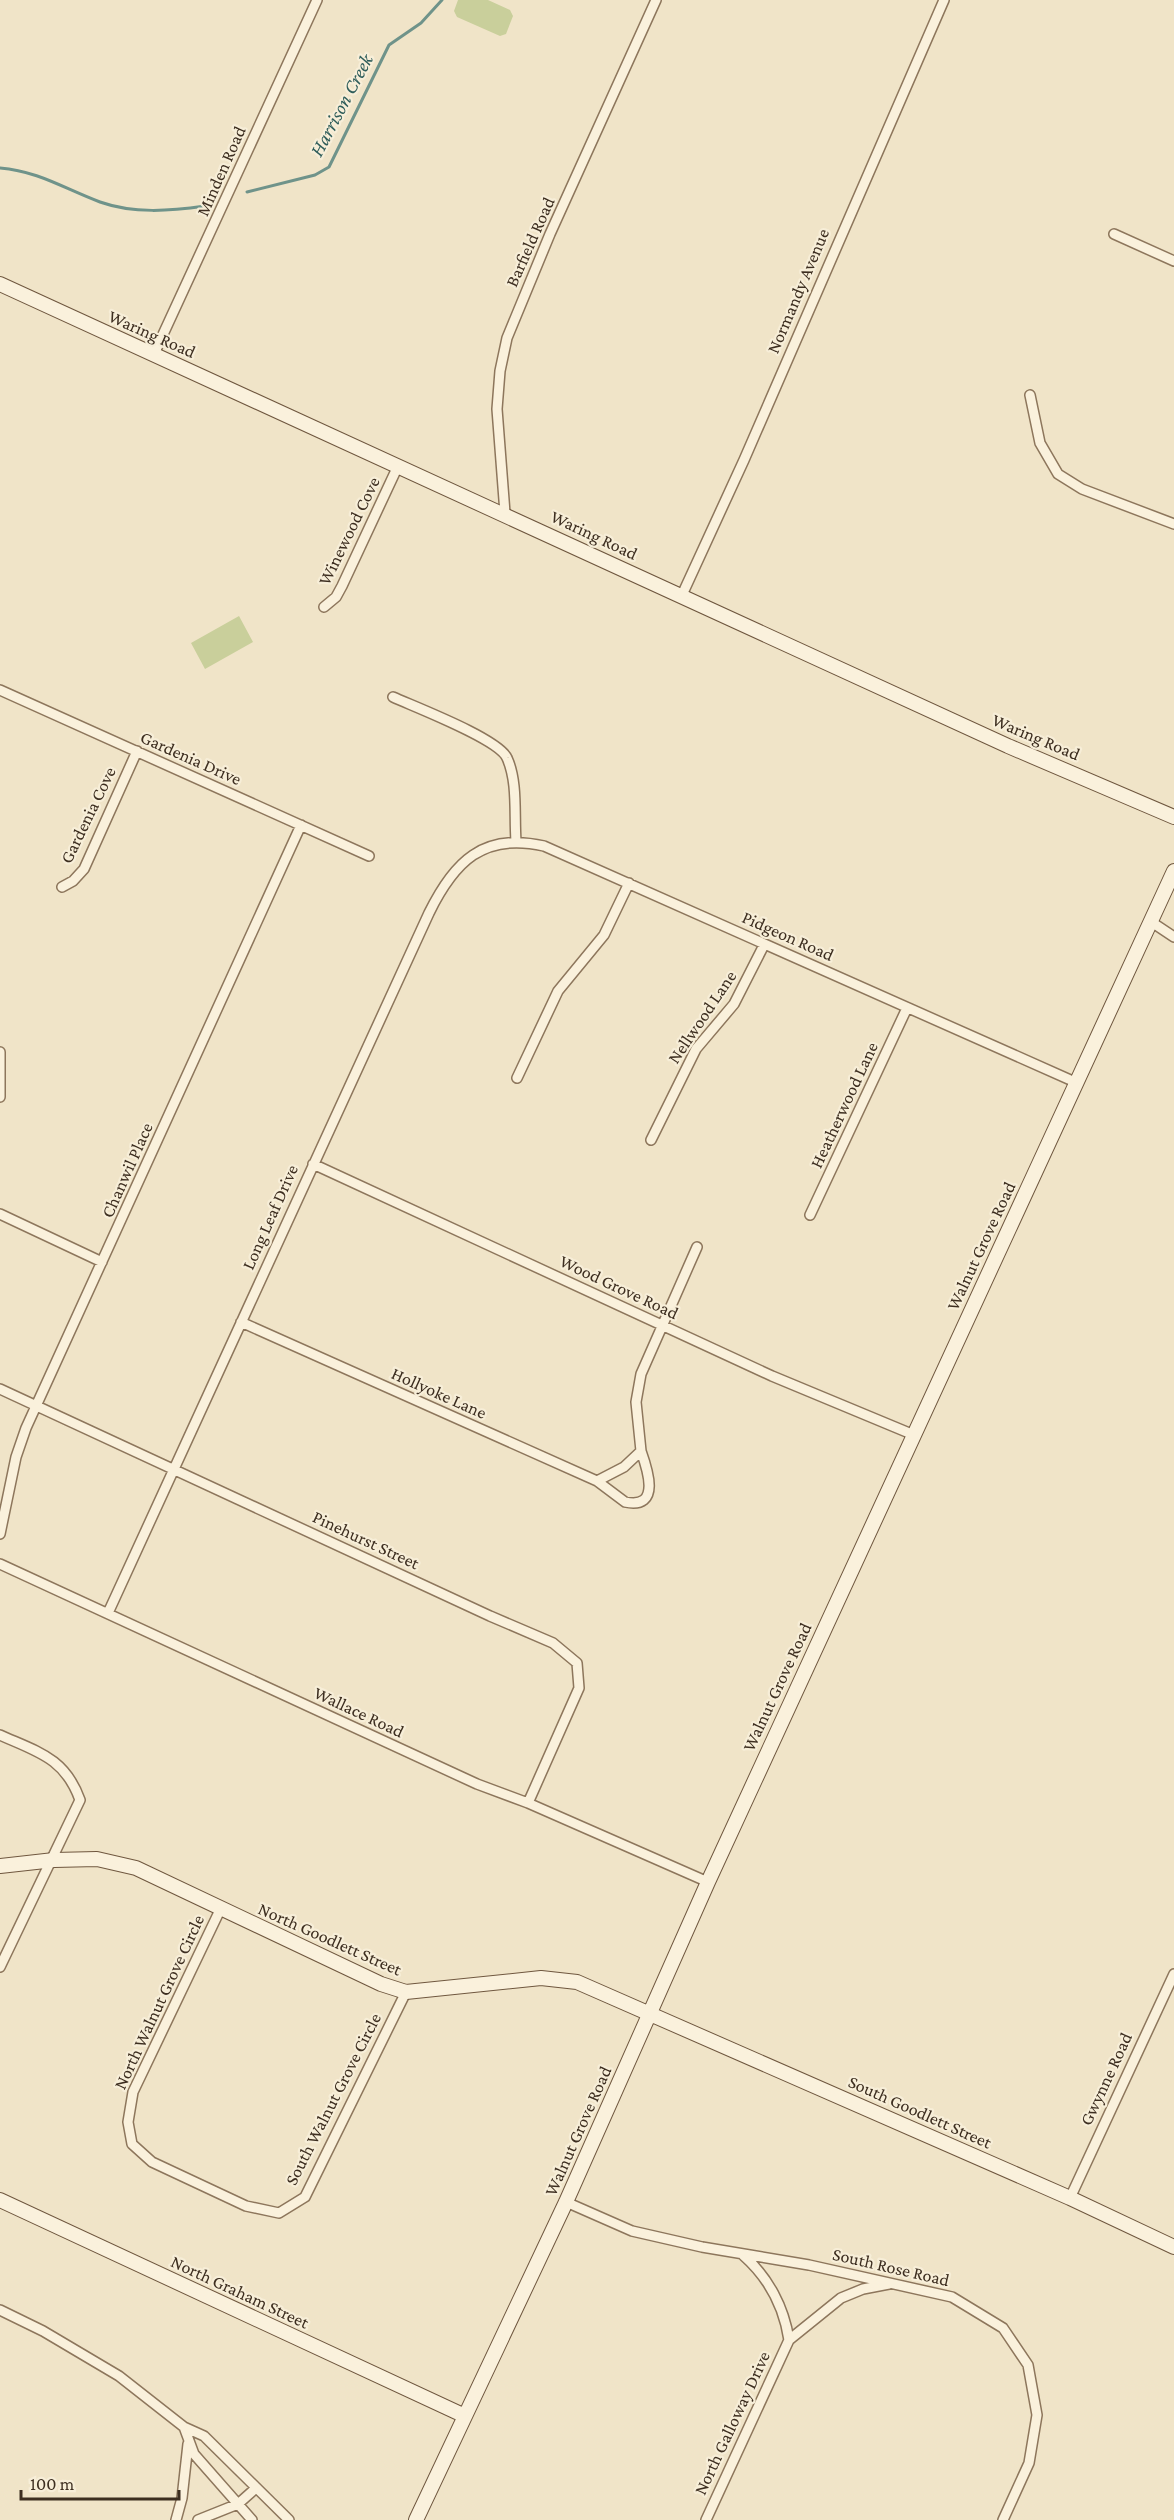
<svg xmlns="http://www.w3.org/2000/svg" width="1174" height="2520" font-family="'Crimson Pro',serif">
<rect width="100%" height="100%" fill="#f0e4c8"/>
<path fill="#c9cf9b" d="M458 0H488L510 10 513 16 506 34 500 36 457 17 454 11Z
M239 616 253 642 205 669 191 643Z"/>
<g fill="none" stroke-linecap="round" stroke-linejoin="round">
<path stroke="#6f938a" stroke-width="3" d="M0 168C38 171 65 189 100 202 134 214 170 211 205 206
M247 192 315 175 329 167 389 45 421 23 442 0"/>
<defs>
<path id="street" d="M1114 234 1174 261
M154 354 317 0
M1030 395 1040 443 1058 474 1082 489 1174 524
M505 513 497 409 500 371 507 338 550 234 656 0
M682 595 744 460 944 0
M324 607 336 597 342 586 398 466
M0 690 369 856
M393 697C415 707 499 739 507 758 518 782 514 815 516 841
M62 887 73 881 84 869 137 751
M1150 921 1174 937
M0 1052V1097
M517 1078 558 991 604 935 629 883
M651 1140 696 1049 734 1004 764 945
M313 1164 772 1376 914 1435
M0 1214 102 1262
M810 1215 907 1008
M241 1322 597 1481 624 1467 641 1451 636 1402 641 1374 697 1247
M0 1389 490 1616 553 1643 577 1663 579 1688 528 1803
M597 1481 625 1502C662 1510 647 1468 641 1451
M0 1534 16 1457 26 1428 301 825
M0 1564 477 1784 528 1803 708 1882
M108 1613 429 913C454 862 483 832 544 846L1075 1082
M0 1735C38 1752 65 1758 80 1800L0 1967
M220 1910 133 2092 128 2122 132 2144 152 2162 246 2206 279 2213 305 2197 406 1992
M1070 2198 1174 1974
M566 2202 632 2231 702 2247 809 2265 952 2297 1003 2328 1028 2365 1037 2415 1029 2463 1003 2520
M743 2255C768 2277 784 2307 789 2340
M0 2310 43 2331 119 2376 184 2427 204 2436 289 2520
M184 2427 194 2454 252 2520
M176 2520 182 2498 188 2444
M198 2520 238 2504 256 2488
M706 2520 789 2340 841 2298 863 2289 889 2284"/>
<path id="secondary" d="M0 284 1008 746 1174 817
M0 1866 54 1860 97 1859 136 1868 381 1984 406 1992 541 1978 577 1982 1070 2198 1174 2247
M0 2200 465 2416
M416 2520 566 2202 708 1882 1174 871"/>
</defs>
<use href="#street" stroke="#8d765c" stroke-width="12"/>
<use href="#secondary" stroke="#6f573f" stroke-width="16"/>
<use href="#street" stroke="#faf1dc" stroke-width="9"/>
<use href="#secondary" stroke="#faf1dc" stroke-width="14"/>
</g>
<g text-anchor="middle" stroke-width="4.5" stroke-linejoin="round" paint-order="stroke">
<g font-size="18" fill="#3d2e20" stroke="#f7eed8">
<text transform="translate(221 171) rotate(-66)" y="6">Minden Road</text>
<text transform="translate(530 242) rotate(-66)" y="6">Barfield Road</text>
<text transform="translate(798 291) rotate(-67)" y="6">Normandy Avenue</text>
<text transform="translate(152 334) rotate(24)" y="6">Waring Road</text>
<text transform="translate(349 531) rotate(-64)" y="6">Winewood Cove</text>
<text transform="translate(594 535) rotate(25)" y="6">Waring Road</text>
<text transform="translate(1036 737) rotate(23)" y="6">Waring Road</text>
<text transform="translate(191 758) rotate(24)" y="6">Gardenia Drive</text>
<text transform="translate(88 815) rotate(-64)" y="6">Gardenia Cove</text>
<text transform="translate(788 936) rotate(24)" y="6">Pidgeon Road</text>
<text transform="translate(702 1017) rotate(-56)" y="6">Nellwood Lane</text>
<text transform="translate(844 1105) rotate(-65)" y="6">Heatherwood Lane</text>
<text transform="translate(127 1170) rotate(-66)" y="6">Chanwil Place</text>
<text transform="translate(270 1217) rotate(-66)" y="6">Long Leaf Drive</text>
<text transform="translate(981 1246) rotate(-65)" y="6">Walnut Grove Road</text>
<text transform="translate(619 1287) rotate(25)" y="6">Wood Grove Road</text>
<text transform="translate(439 1393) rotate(24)" y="6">Hollyoke Lane</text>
<text transform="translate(366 1540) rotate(25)" y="6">Pinehurst Street</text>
<text transform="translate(777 1687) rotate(-65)" y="6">Walnut Grove Road</text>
<text transform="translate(359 1712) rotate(25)" y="6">Wallace Road</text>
<text transform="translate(330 1939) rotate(24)" y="6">North Goodlett Street</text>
<text transform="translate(159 2002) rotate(-65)" y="6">North Walnut Grove Circle</text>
<text transform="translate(1106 2079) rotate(-65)" y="6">Gwynne Road</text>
<text transform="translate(333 2099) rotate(-63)" y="6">South Walnut Grove Circle</text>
<text transform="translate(920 2112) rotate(24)" y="6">South Goodlett Street</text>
<text transform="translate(578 2131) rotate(-66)" y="6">Walnut Grove Road</text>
<text transform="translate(891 2267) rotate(13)" y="6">South Rose Road</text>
<text transform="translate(240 2292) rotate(25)" y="6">North Graham Street</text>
<text transform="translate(732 2423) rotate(-65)" y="6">North Galloway Drive</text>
</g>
<g font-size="20" font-style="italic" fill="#2f5d5a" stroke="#f7eed8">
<text transform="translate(341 105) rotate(-62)" y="7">Harrison Creek</text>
</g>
</g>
<path d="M21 2490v9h158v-9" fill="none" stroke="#3d2e20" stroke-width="3"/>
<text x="30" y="2490" font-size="18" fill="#3d2e20" stroke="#f7eed8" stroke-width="4.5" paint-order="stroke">100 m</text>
</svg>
